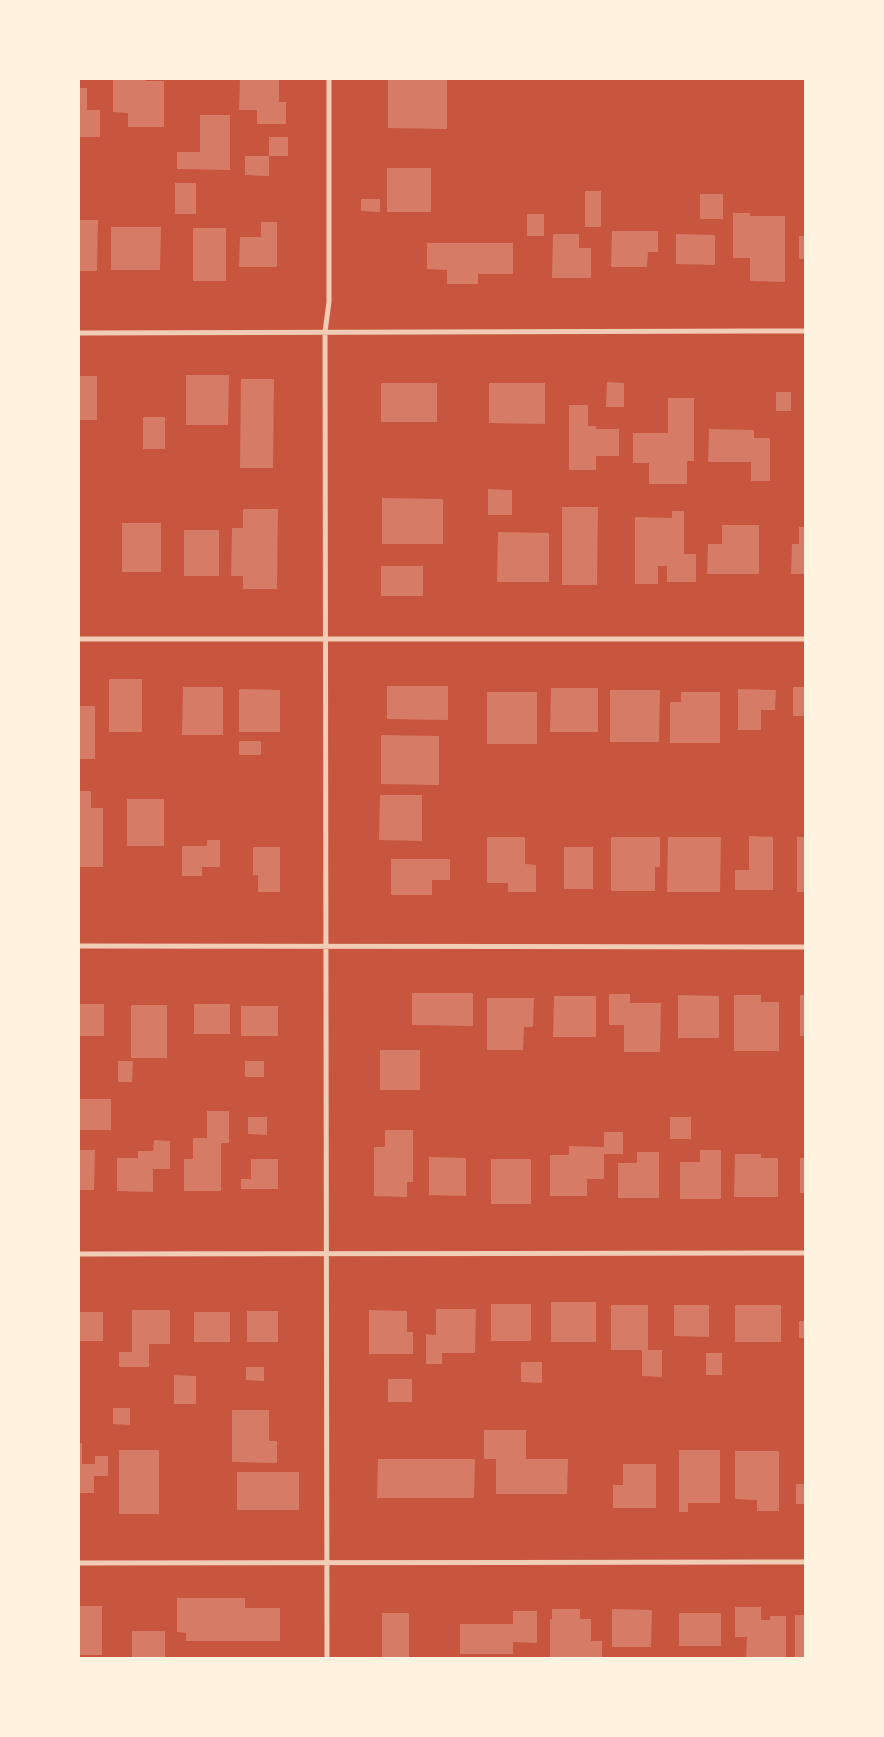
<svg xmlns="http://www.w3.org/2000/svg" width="884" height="1737" font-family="'Space Grotesk',sans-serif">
<rect width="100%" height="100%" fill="#c8553d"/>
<path fill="#d67c66" d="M113 79H146V81H164V127H128V113L113 112Z
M240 79H279V102H286V124H257V110H239Z
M388 79H447V129L388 128Z
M79 88H87V110H100V137H79Z
M200 115H230V170L177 169V152H200Z
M269 137H288V156H269V176L245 175V156H269Z
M387 168H431V212H387Z
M175 183H196V214H175Z
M585 191H601V227H585Z
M700 194H723V219H700Z
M361 199H380V212L361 211Z
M733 213H750V216H785V282L750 281V258H733Z
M527 214H544V236H527Z
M79 220H98L97 271H79Z
M261 222H277V267H239L240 237H261Z
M111 227H161L160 270H111Z
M193 228H226V281H193Z
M612 231H658V252H648L647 267H611Z
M553 234H579V248H591V278H552Z
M676 234 715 235V265L676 264Z
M799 236H805V259H799Z
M427 243H513V274H478V284H447V270L427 269Z
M186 375H229L228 425H186Z
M79 376H97V420H79Z
M241 379H274L273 468H240Z
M607 382 624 383V407H606Z
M381 383H437V422H381Z
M489 383H545V424L489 423Z
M776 392H791V411H776Z
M668 398H694V461H687V484H649V463H633V433H668Z
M569 405H588V426H596V429H619V456H596V470H569Z
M143 417H165V449H143Z
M709 429 754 430V438H770V481H751V462H708Z
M488 489 512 490V515H488Z
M382 498 443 499V544H382Z
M562 507H598L597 585H562Z
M243 509H278L277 589H243V576H231L232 528H243Z
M672 511H684V554H696V582H667V566H658V584H635V517L672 518Z
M122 523H161V572H122Z
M722 525H759V574H707L708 544H722Z
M799 527H805V574H791L792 544H799Z
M184 530H219V576H184Z
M498 532 549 533V582H497Z
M381 566H423V596H381Z
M109 679H142V732H109Z
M387 686H448V720L387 719Z
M183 687H223V735H182Z
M793 687H805V716H793Z
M551 688H598V732H550Z
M239 689 280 690V732H239Z
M738 689 776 690 775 710H761V730H738Z
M610 690H660L659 742H610Z
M487 692H537V744H487Z
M681 692H720V743H670V702H681Z
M79 706H95V759H79Z
M381 735 439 736V785L381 784Z
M239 741H261V755H239Z
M79 791H91V808H103V867H79Z
M380 795H422V841L379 840Z
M127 799H164V846H127Z
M749 836 773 837V890H735V870H749Z
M487 837H525V864L536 865V892H508V883H487Z
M611 837H660V867H655V891H611Z
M668 837H721L720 892H667Z
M797 837H805L804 892H797Z
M207 840H220V867H202V876H182V846H207Z
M253 847H280V892H258V875H253Z
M564 847H593V889H564Z
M391 859H450V880H432V895H391Z
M412 993H473V1026L412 1025Z
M609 994H630V1003H661L660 1052H624V1025H609Z
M678 995 719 996V1038H678Z
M734 995H761V1002H779V1051H734Z
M800 995H805V1036H800Z
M554 996H596V1037H553Z
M487 998H534L533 1027H524L523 1050H487Z
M79 1004H104V1036H79Z
M194 1004H230V1034H194Z
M131 1005H167V1058H131Z
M241 1006H278V1036H241Z
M380 1050H420V1090H380Z
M118 1061H133L132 1082H118Z
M245 1061H264V1077H245Z
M79 1099H111V1130H79Z
M207 1111H229V1143H221V1191H184V1159H193V1138H207Z
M248 1117H267V1135L248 1134Z
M670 1117H691V1139H670Z
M385 1130H413V1182H407V1197L374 1196V1147H385Z
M604 1132H623V1154H604V1179H587V1196H550V1155H569V1146L604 1147Z
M154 1140 170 1141V1169H153V1192L117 1191V1158H138V1151H153Z
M79 1150H95L94 1190H79Z
M700 1150H721V1199H680V1162H700Z
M637 1152H659V1198H618V1163H637Z
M735 1154H761V1158H778V1197H734Z
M429 1157 466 1158V1196L429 1195Z
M800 1158H805V1193H800Z
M251 1159H278V1189H241V1179H251Z
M491 1159H531V1204H491Z
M551 1302H596V1342H551Z
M491 1304H531V1341H491Z
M611 1305H648V1350H662V1377L642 1376V1350H611Z
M674 1305H709V1337L674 1336Z
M735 1305H781V1342H735Z
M436 1309H476L475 1353H442V1364H426V1334L436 1335Z
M132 1310H170V1344H149V1367H119V1352H132Z
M369 1310 407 1311V1332H413V1354H369Z
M247 1311H278V1342H247Z
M79 1312H103V1341H79Z
M194 1312H230V1342H194Z
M799 1321H805V1338H799Z
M706 1353H722V1375H706Z
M521 1362H542V1383L521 1382Z
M246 1367H264V1381L246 1380Z
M174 1375 196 1376V1404H174Z
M388 1379H412V1402H388Z
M113 1408H130V1425L113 1424Z
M232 1410H269V1441H277V1463L232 1462Z
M484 1430H526V1459H568L567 1494H496V1459H484Z
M79 1443H82V1464H95V1456H108V1476H94V1493H79Z
M119 1450H159V1514H119Z
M679 1450H720V1503H688V1512H679Z
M735 1451H779V1511H757V1500L735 1499Z
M378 1459H475L474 1498H377Z
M623 1464H656V1508H613V1485H623Z
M237 1472H299V1510H237Z
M796 1484H805V1504H796Z
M177 1598H245V1608H280V1641H186V1633L177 1632Z
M79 1606H102V1655H79Z
M735 1607H761V1620H770V1616H786V1658H746L747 1637H735Z
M552 1609H580V1619H591V1641H602V1658H550V1619H552Z
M612 1609 652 1610 651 1647H612Z
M513 1611H537V1643L513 1642V1654H460V1624H513Z
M382 1613H409V1658H382Z
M679 1613H721V1646H679Z
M795 1615H805V1658H795Z
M132 1631H165V1658H132Z"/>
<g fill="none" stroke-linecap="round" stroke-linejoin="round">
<path stroke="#f1ccb7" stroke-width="5" d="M79 333 805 331
M79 639H805
M79 946 805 947
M79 1254 805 1253
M79 1563 805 1562
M327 1658 325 332 329 302V79"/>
</g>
<rect width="884" height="1737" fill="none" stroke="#fff3e0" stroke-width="160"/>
</svg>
